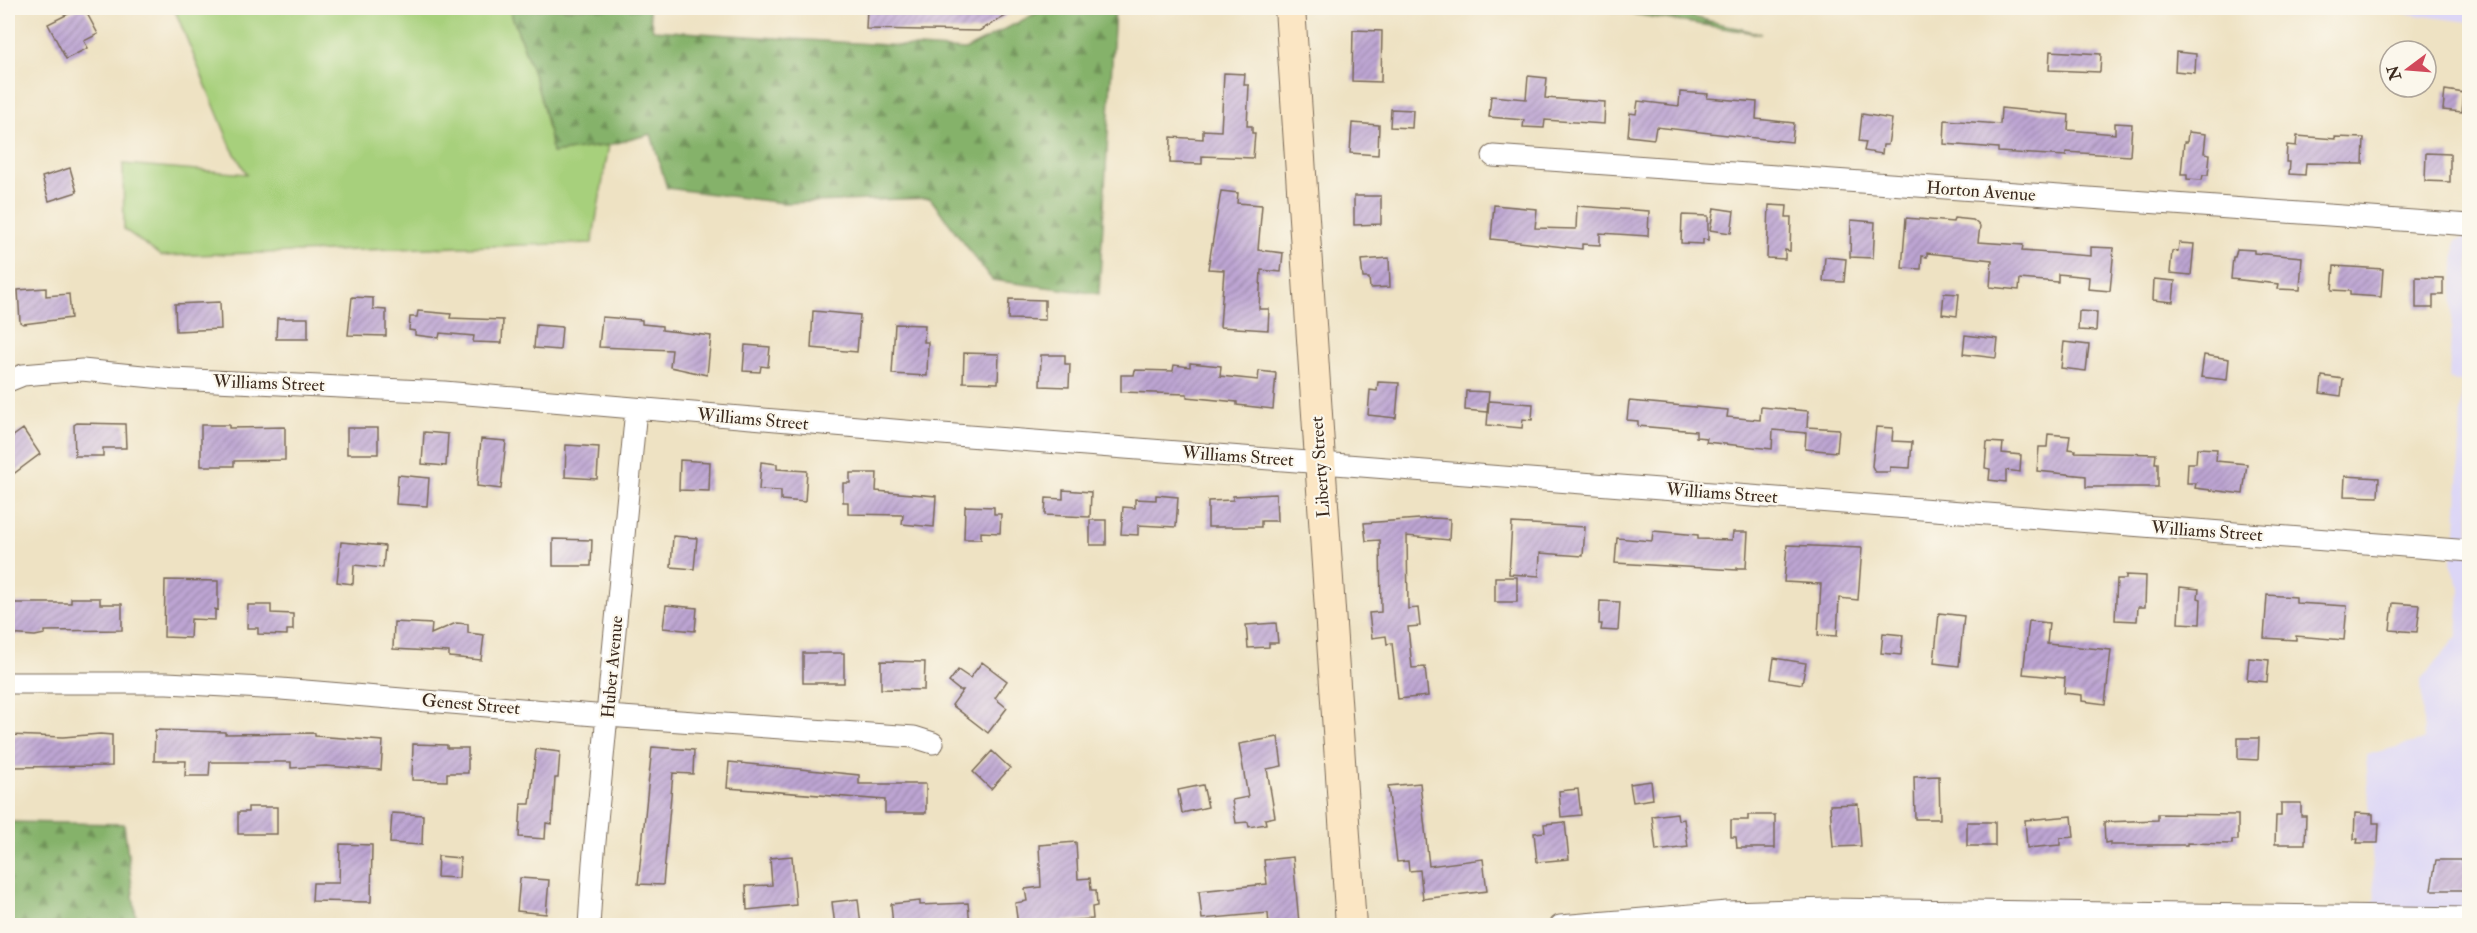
<svg xmlns="http://www.w3.org/2000/svg" width="2477" height="933" font-family="'IM FELL Double Pica',serif">
<defs>
<pattern id="forest-firs" width="22" height="20" patternUnits="userSpaceOnUse" patternTransform="scale(1.5)"><rect width="22" height="20" fill="#85b26b"/><path d="M5 1l3.5 6h-7zM16 11l3.5 6h-7z" fill="#6e9157"/></pattern>
<pattern id="building-hatch" width="6" height="6" patternUnits="userSpaceOnUse" patternTransform="scale(1.5)"><rect width="6" height="6" fill="#bda5d3"/><path d="M-1 1l2-2M0 6l6-6M5 7l2-2" fill="none" stroke="#9b87ab"/></pattern>
</defs>
<rect width="100%" height="100%" fill="#fbf7ec"/>
<filter id="ink" filterUnits="userSpaceOnUse"><feTurbulence type="fractalNoise" baseFrequency=".0167" numOctaves="2"/><feDisplacementMap in="SourceGraphic" scale="12" xChannelSelector="R" yChannelSelector="G"/><feConvolveMatrix kernelMatrix="1 2 1 2 8 2 1 2 1" color-interpolation-filters="sRGB"/></filter>
<filter id="wash" filterUnits="userSpaceOnUse"><feTurbulence type="fractalNoise" baseFrequency=".008" numOctaves="4" result="noise"/><feDisplacementMap in="SourceGraphic" scale="24" xChannelSelector="R" yChannelSelector="G"/><feGaussianBlur stdDeviation="1.35" result="paint"/><feColorMatrix in="noise" values="0 0 0 0 0 0 0 0 0 0 0 0 0 0 0 0 0 1.4 0 .05"/><feComposite in="paint" operator="in"/></filter>
<g filter="url(#wash)">
<rect width="100%" height="100%" fill="#eee2c3"/>
<path fill="#dcd6f6" d="M2385 8H2469V22L2385 11Z
M2469 236V925L2350 917 2375 900 2366 755 2424 740 2421 680 2457 636 2460 589 2451 563 2456 534 2462 383 2449 379 2455 241Z"/>
<path fill="#a7d07b" stroke="#717d4c" stroke-width="1.5" d="M174 8H509C527 56 546 102 552 153L609 145 592 243 161 256 124 229 123 164 247 174 232 149Z"/>
<path fill="url(#forest-firs)" stroke="#606e44" stroke-width="1.5" d="M509 8H648L653 30 965 50 1046 8H1115L1099 294 992 280 930 198 783 203 667 188 651 134 609 145 552 153C546 102 527 56 509 8Z
M1595 8H1658L1761 34Z
M8 822 124 824 137 925H8Z"/>
<g id="blocks">
<path fill="url(#building-hatch)" d="M80 8H84L98 34 84 41 88 48 66 59 48 24Z
M867 8H1020L979 31 866 29Z
M1353 30 1382 31 1381 82 1352 81Z
M2050 51 2101 54 2100 72 2049 70Z
M2176 52 2196 54 2195 73 2175 71Z
M1224 73 1245 74 1244 85H1249L1247 126H1252V133H1255L1253 158 1202 156V164L1170 163 1171 137 1203 139V130L1221 131Z
M1528 76 1547 78 1545 98 1605 102 1604 124 1545 120 1544 128 1523 127 1524 120 1489 117 1491 96 1526 99Z
M2445 90 2464 93 2462 112 2443 110Z
M1680 92 1708 94 1707 98 1757 102 1756 119 1794 123 1792 142 1656 127 1654 139 1628 136 1630 113 1636 114 1638 101 1679 106Z
M2001 108 2069 115 2068 130 2115 134V123L2132 124 2130 156 2066 152V156L1998 152V148L1944 144 1945 120 2000 124Z
M1391 109 1413 110 1412 128 1390 127Z
M1862 114 1892 119 1888 145H1883L1882 154 1864 151 1866 142 1859 141Z
M1352 123 1379 125 1378 155 1350 153Z
M2188 132 2206 134 2204 153 2210 154 2208 175H2203L2202 180 2187 179V174H2181L2184 142H2187Z
M2297 136 2335 139V137L2364 138 2363 164 2306 163 2305 175 2289 174 2290 162H2286L2287 145 2296 146Z
M2426 153 2450 154V182L2425 181Z
M70 168 77 192 49 201 42 177Z
M1221 191 1238 193 1237 203 1262 205 1258 250 1283 253 1281 272 1261 270 1259 309H1269L1268 330 1220 327 1224 270 1208 269Z
M1354 196H1381V224L1354 225Z
M1494 205 1537 209 1535 228 1576 229 1577 206 1649 211 1648 236 1600 233V245L1582 244V249L1491 239Z
M1769 205 1787 206 1786 217H1791L1790 251 1785 250V259L1767 258Z
M1714 208 1734 211 1731 233 1710 230Z
M1682 215 1708 216V240L1703 239V244L1681 243Z
M1906 218 1953 222 1954 218 1973 220 1980 226 1978 242 2023 245 2022 251 2091 256V247L2114 248 2110 291 2088 289 2089 277 2058 274V282L2020 279 2019 290 1990 287 1992 260 1927 253V257L1922 256 1921 269 1902 268Z
M1851 220 1875 222 1873 258 1850 257Z
M2179 243 2194 244 2191 275 2170 273 2172 251 2178 252Z
M2237 249 2254 250V253L2302 257 2300 290 2278 289 2279 284 2231 279 2233 257H2235Z
M1825 257 1846 259 1844 282 1823 281Z
M1389 258 1390 287 1370 288 1369 278H1363L1361 260Z
M2334 266 2383 269 2381 297 2350 295V291L2332 290Z
M2416 277 2443 278V295H2433V308H2416Z
M2154 279 2175 281 2173 302 2153 300Z
M46 288V296L69 294 71 318 23 324 20 322 18 290Z
M1944 293 1959 294 1957 316 1942 314Z
M352 297 373 298V309L386 310V336L348 335Z
M1009 299 1045 300V320L1008 319Z
M220 302 221 329 176 331 175 304Z
M418 311 451 314 450 318 503 320 502 343 473 342 474 336 440 333 439 338 415 335V331L409 330 410 317H417Z
M813 311 860 315 857 352 811 348Z
M2079 311 2097 312 2096 331 2078 330Z
M602 317 642 320V324L662 326V330L711 336 707 375 670 367 672 350 599 347Z
M277 318H308V339H276Z
M895 324 925 325 924 342H928L927 376 892 374Z
M536 325 562 327 560 350 534 348Z
M1965 335 1998 339 1996 358 1963 354Z
M2064 342 2089 345 2086 371 2061 368Z
M745 345 770 347 768 367 761 366 760 372 743 371Z
M964 353 999 354 998 383 963 382Z
M1041 355H1065V364H1070L1069 387 1040 386Z
M2204 355 2229 359 2227 380 2201 377Z
M1190 363 1221 366 1220 376 1258 380 1259 371 1276 373 1273 409 1237 405V402L1187 397V394L1121 392V375H1134L1135 370 1173 371 1174 365 1190 367Z
M2322 376 2343 379 2341 396 2320 393Z
M1378 382 1399 383 1396 418 1368 415 1370 390 1377 391Z
M1466 391 1489 392 1487 412 1465 410Z
M1489 401 1533 404 1532 420 1523 419 1522 428 1487 425Z
M1629 401 1728 410 1727 417 1760 420 1761 407 1808 411 1807 427 1839 429 1837 452 1805 449 1806 433 1773 430 1772 449 1706 442 1707 438 1696 437V431L1638 426V421L1627 420Z
M77 423 125 424 126 448H103V456H75L74 425Z
M201 425H229V428L285 427V460L234 461V466H201Z
M1876 427 1893 428 1892 441 1912 442 1910 468 1890 467V472H1875L1872 466Z
M347 428H378V454H347Z
M23 429 40 454 8 478V440Z
M424 432 448 434 446 466 422 464Z
M2048 434 2070 436 2068 449 2076 450 2075 452 2156 454 2155 463H2158V487H2086V476L2037 471 2039 447H2047Z
M481 439 506 441 501 489 477 486Z
M1987 442 2003 443 2002 453 2021 455 2020 472 2006 470V482L1989 480 1990 469 1985 468Z
M566 445 599 447 597 479 565 477Z
M2197 448 2217 449 2216 461 2247 464 2243 494 2195 488 2196 483H2187L2188 463H2196Z
M680 460 710 462 709 491 679 490Z
M761 462 777 464V469L807 471 805 502 781 500V491L759 490Z
M850 473H877L876 491 936 496 934 527 902 524 903 515 848 514V502H843V483H850Z
M398 475 429 478 427 506 396 504Z
M2345 476 2379 478 2378 497 2344 496Z
M1063 490 1091 492 1090 517 1045 515 1046 498 1063 499Z
M1276 494 1277 521H1261V527H1208V501L1233 500V496Z
M1156 495 1178 497 1176 527 1138 525V535L1121 534 1123 507 1135 508V499L1156 500Z
M965 506 994 507V514H1001L1000 533 981 532V539H964Z
M1433 518 1450 519 1449 540 1407 536 1408 609 1418 608 1420 626 1408 627 1412 668 1425 667 1428 696 1398 699 1392 643 1387 644 1386 636 1372 638 1369 613 1381 612 1380 540 1366 541 1364 523Z
M1090 520H1106V545H1090Z
M1512 523 1585 527 1583 556 1540 553 1539 576 1509 574Z
M1653 531 1698 535V539L1732 540 1733 532H1748L1746 568H1737V570L1615 563 1617 538 1652 541Z
M673 536 697 538 694 569 671 567Z
M553 539 592 540 591 566H553Z
M341 542 385 546 383 568 354 565 353 584 337 582Z
M1787 545 1862 548 1858 600 1839 598 1837 636 1818 635 1821 584 1784 582Z
M2126 575 2146 576 2145 607H2138L2137 621 2115 620 2117 579H2126Z
M1495 577H1517V602H1495Z
M165 580 218 581V610L215 609V620L191 619 190 638 164 637Z
M2180 587 2199 589 2198 598 2201 599 2200 624 2178 623Z
M2267 595 2296 597V603L2347 606 2344 640 2296 636V640L2264 638Z
M71 598H100V604H122V630L45 631V634L35 636 8 634V603H71Z
M1600 601 1620 602 1618 631 1601 630 1602 624H1599Z
M2393 603 2420 605 2417 632 2390 630Z
M248 605H271V613L293 614V630H287V635L258 634V628H247Z
M666 605 697 608 695 631 663 628Z
M1939 613 1964 616 1959 666 1934 663Z
M2029 621 2049 623 2047 644 2111 650 2105 704 2082 701V695L2064 693 2065 678 2023 674Z
M394 622 432 624 431 634 456 623 468 624V633L484 635 481 660 449 657V652L393 649Z
M1276 623 1278 643H1269V647L1248 648 1246 625Z
M1883 633 1903 635 1901 655 1881 653Z
M803 653H844V683H803Z
M1774 658 1806 663 1802 684 1771 679Z
M2249 658 2269 660 2267 682 2247 680Z
M881 661 925 662 924 690 881 689Z
M982 662 1007 681 995 698 1007 708 988 733 952 705 963 690H959L949 682 958 670 970 678Z
M155 730 225 732V734L315 733V736L383 741 381 770 326 766 291 768V762H210L209 776H185L186 761H154Z
M100 734 112 735V766L8 767V735L63 737Z
M1278 737 1282 766 1267 769 1275 817 1265 819 1266 824 1249 827 1248 822 1236 823 1232 800 1248 797 1239 744Z
M2238 738H2259L2258 760 2238 759Z
M413 744 447 745V748H468V773H447V781L412 780Z
M652 747 694 750 693 774 673 773 663 885 638 884Z
M536 749 560 752 558 778H555L552 824 546 823 545 839 519 837 521 804H530Z
M992 751 1010 768 991 789 973 772Z
M729 762 859 775V784H926V813H885V800L727 788Z
M1939 776 1940 819H1915L1914 777Z
M1651 781 1653 799 1633 802 1630 784Z
M1420 783 1429 866 1483 859 1487 891 1423 899 1420 870 1409 871 1408 861 1397 862 1388 786Z
M1203 785 1208 807 1182 813 1178 790Z
M1578 789 1581 815 1561 817 1559 791Z
M2281 803H2301V816H2306L2305 844H2275L2276 816H2281Z
M1858 804 1861 846 1833 847 1830 805Z
M248 807H277V834H238V812H248Z
M392 813 423 815 422 845 390 843Z
M1677 813 1678 820 1684 819 1688 847 1656 851 1652 816Z
M2355 813 2373 814V823H2379L2378 843H2357L2358 839H2354Z
M2158 814 2238 815V840H2232V844L2187 843V845H2110V842L2105 843 2104 822 2158 820Z
M1748 815H1775V848H1737L1736 837H1731V820H1748Z
M2072 816 2074 837 2060 838V845L2027 848 2025 820Z
M1565 822 1569 859 1537 862 1534 833 1545 832 1544 824Z
M1967 822H1995V846H1967Z
M1076 842 1078 879 1090 878 1091 890H1096L1097 906 1092 907 1093 919 1052 922 1053 924 1043 926 1018 925 1015 903 1027 901 1025 889 1041 887 1039 845Z
M340 844 372 845 371 902 312 901 313 883H339Z
M438 856 460 858 459 878 437 877Z
M792 856 796 905 747 910 746 886 772 885 770 858Z
M1293 857 1299 923 1290 924V926H1269L1268 913 1202 919 1199 891 1267 884 1264 860Z
M2436 860H2469V890H2431Z
M520 878 549 880 546 914 517 911Z
M858 899 861 926H835L832 902Z
M920 901V905L968 903 970 926H893L891 904Z"/>
</g>
</g>
<g filter="url(#ink)">
<use href="#blocks" fill-opacity="0" stroke="#7a6a58" stroke-width="1.5"/>
<g fill="none" stroke-linecap="round" stroke-linejoin="round">
<defs>
<path id="minor" d="M1493 156 2470 225
M8 381 23 375 82 370 173 379 444 392 929 433 2470 551
M8 683H167L281 689 607 716 914 737 933 743
M589 926 593 863 636 409
M1560 926 1727 912 1828 909 2470 918"/>
<path id="secondary" d="M1290 8 1351 926"/>
</defs>
<use href="#minor" stroke="#7a6a58" stroke-width="23"/>
<use href="#secondary" stroke="#7a6a58" stroke-width="32"/>
<use href="#minor" stroke="#fff" stroke-width="21"/>
<use href="#secondary" stroke="#fbe6c4" stroke-width="30"/>
</g>
</g>
<g text-anchor="middle" stroke-width="4.5" stroke-linejoin="round" paint-order="stroke">
<g font-size="18" fill="#3b2a1e" stroke="#fbf7ec">
<text transform="translate(1981 191) rotate(4)" y="6">Horton Avenue</text>
<text transform="translate(269 383) rotate(2)" y="6">Williams Street</text>
<text transform="translate(753 419) rotate(5)" y="6">Williams Street</text>
<text transform="translate(1238 456) rotate(4)" y="6">Williams Street</text>
<text transform="translate(1320 467) rotate(-94)" y="6">Liberty Street</text>
<text transform="translate(1722 493) rotate(4)" y="6">Williams Street</text>
<text transform="translate(2207 531) rotate(4)" y="6">Williams Street</text>
<text transform="translate(612 667) rotate(-85)" y="6">Huber Avenue</text>
<text transform="translate(471 704) rotate(5)" y="6">Genest Street</text>
</g>
</g>
<rect width="2477" height="933" fill="none" stroke="#fbf7ec" stroke-width="30"/>
<g transform="translate(2408 69) rotate(254)"><circle r="28" fill="#fbf7ec" stroke="#aea59a" stroke-width="1.5"/>
<path d="M0-4.5L10 22L0 15L-10 22Z" fill="#d1495b"/>
<text y="-9" font-size="16" font-weight="bold" text-anchor="middle" fill="#3b2a1e">N</text>
</g>
</svg>
